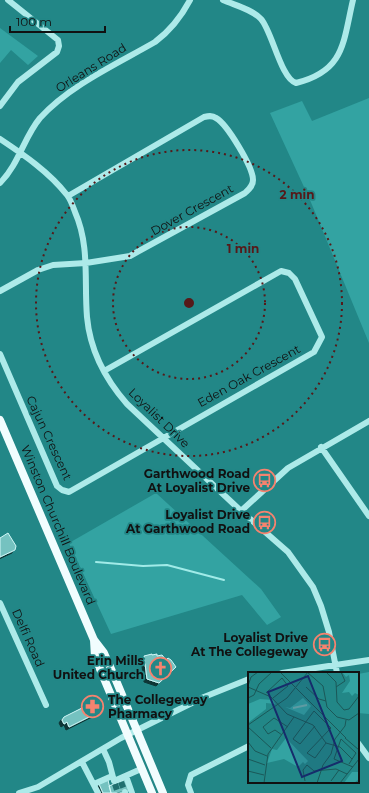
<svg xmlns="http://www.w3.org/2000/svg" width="369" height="793" font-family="Montserrat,sans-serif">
<defs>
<filter id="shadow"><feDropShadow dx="-3" dy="3" stdDeviation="0" flood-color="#0009"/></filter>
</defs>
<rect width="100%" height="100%" fill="#228787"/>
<path fill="#33a3a2" d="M0 28 38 56 28 65 11 50 0 63Z
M369 98V343L310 200 270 113 302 101 312 121Z
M156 493 261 589 281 617 267 625 242 595 111 634 69 543Z
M369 672V714L358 713V674Z"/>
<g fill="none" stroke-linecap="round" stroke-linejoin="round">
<path stroke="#a1ebe8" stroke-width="2" d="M96 562 143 566 167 565 224 580"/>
</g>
<path fill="#74c2c0" stroke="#d1f7f7" filter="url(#shadow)" d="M8 533 16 546 15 550 0 557V538Z
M152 654V655L157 654V656L162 655 166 660 168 658 171 660 176 667 159 683 147 679 144 656Z
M92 703 97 713 69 727 67 722 64 724 62 720 64 717Z
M126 779 130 790 123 793H111L109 786Z
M108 780 111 793H103L99 784Z"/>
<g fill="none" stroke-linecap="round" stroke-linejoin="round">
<path stroke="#1f6f6f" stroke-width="6" stroke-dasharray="6 3" stroke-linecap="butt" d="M121 782 125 792
M115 784 118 793"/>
<path stroke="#adeae9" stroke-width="6" d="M223 0C234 5 252 9 261 19 272 31 281 79 296 83 345 71 343 42 353 0
M0 106 18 82 57 52 59 46 58 40 8 0
M0 139C24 155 49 172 67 195 71 200 73 207 75 212 90 246 84 281 87 317 90 350 106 380 127 404L241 511 288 552 313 587 321 606 329 632 337 673
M0 183C19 164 24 137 40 118 70 85 117 64 155 42 171 30 181 17 190 0
M0 291 38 270 53 265 86 263 130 256 245 193C249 189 253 186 253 180 253 167 227 124 216 118 212 115 208 116 204 117L68 196
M0 354 57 486 62 490 69 492 314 352 322 337 295 279 289 273 281 271 104 371
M321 447 369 516
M241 511 288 468 369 421
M0 603 46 705
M282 673 369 660
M358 743 369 758
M103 749 109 762 114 781 141 769
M82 762 98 793
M126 776 132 793
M94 784 112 776
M125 792V793
M19 793 38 787 121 738 204 697 249 679
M191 793 188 785 191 775 249 746"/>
<path stroke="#f1fdfe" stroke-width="8" d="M0 420 94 640 104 653 115 678 163 793
M94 640 95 657 152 793"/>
</g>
<g fill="none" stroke="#561919" stroke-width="2" stroke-dasharray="2 4">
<circle cx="189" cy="303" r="76"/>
<circle cx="189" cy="303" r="153"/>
</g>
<defs>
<symbol id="bus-ring" viewBox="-11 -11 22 22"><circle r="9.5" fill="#228787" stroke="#f5836f" stroke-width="1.5"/><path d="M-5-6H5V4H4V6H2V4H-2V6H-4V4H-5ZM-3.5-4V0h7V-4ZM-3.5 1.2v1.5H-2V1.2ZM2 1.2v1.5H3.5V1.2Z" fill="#f5836f"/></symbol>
<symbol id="church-ring" viewBox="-11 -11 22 22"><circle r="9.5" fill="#228787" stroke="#f5836f" stroke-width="1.5"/><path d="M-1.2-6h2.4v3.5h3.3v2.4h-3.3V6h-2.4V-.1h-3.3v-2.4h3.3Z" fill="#f5836f"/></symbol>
<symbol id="pharmacy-ring" viewBox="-11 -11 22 22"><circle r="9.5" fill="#228787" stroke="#f5836f" stroke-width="1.5"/><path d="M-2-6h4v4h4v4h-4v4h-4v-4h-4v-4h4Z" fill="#f5836f"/></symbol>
</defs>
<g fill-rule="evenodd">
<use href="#bus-ring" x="252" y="468" width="25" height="25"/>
<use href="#bus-ring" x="252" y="510" width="25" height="25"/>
<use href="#bus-ring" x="312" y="632" width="25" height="25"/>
<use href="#church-ring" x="148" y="656" width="25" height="25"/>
<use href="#pharmacy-ring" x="80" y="694" width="25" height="25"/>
</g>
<g text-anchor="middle" stroke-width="3.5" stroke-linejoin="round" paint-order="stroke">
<g font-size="12" fill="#111" stroke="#228787">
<text transform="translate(91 68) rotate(-32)" y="4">Orleans Road</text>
<text transform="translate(192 210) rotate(-29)" y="4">Dover Crescent</text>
<text transform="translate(249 376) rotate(-29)" y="4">Eden Oak Crescent</text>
<text transform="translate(159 418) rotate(44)" y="4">Loyalist Drive</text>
<text transform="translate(49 438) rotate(65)" y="4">Cajun Crescent</text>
<text transform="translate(58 525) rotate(67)" y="4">Winston Churchill Boulevard</text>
<text transform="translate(28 638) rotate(66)" y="4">Delfi Road</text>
</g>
<g font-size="12" font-weight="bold" fill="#111" stroke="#228787" text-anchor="end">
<text x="250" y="478">Garthwood Road<tspan x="250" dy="14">At Loyalist Drive</tspan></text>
<text x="250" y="519">Loyalist Drive<tspan x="250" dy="14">At Garthwood Road</tspan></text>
<text x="308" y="642">Loyalist Drive<tspan x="308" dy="14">At The Collegeway</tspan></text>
<text x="144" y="665">Erin Mills<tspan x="144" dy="14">United Church</tspan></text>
<text x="108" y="704" text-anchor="start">The Collegeway<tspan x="108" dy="14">Pharmacy</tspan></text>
</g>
</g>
<g transform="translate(248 672)">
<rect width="111" height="111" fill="#228787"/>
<path d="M94 0H111V23L107 21 104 24 101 20 94 21 102 9 101 3 98 5ZM55 26 63 34 56 43 37 35 42 36ZM12 27 25 28 27 32 18 31V37L0 51V32ZM38 66 60 89 57 92 55 90 50 95 36 87 19 91 24 77 29 78ZM104 100H111V107L106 111H96Z" fill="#33a3a2"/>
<path fill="none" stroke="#6baead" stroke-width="2" d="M45 36 59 33"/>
<path fill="none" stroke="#1b5858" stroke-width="1" d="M32 0 42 10M59 0 75 14 79 35 89 45 101 48 111 41M78 0 88 10 89 30 96 38 101 37 111 24M42 10 98 66M0 14 3 5 10 0M0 15 23 25 39 42 65 53 78 71 92 75 104 87M58 15 71 27 78 29M88 15 97 9 93 0M18 21 34 6 40 14 25 26M0 26 6 23 11 12 24 0M0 53 39 26 60 0M67 54 52 72 45 67 66 39 83 56 59 81 67 86 78 71M0 55 23 76M34 63 27 58 20 62 15 55 26 46 40 55M97 66 111 78M0 70 7 79 19 84M0 87 17 93M101 92 108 81 93 67 86 87 105 95M0 99 16 103M57 109 55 98 59 93 66 99 88 97 99 102M83 109 91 98M16 111 20 82 46 45M48 111H66M69 111 75 93 83 82 87 67 97 54 98 48M92 111 111 87"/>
<path fill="#162c6b" fill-opacity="0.15" stroke="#162c6b" stroke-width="2" d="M60 4 94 89 54 105 20 20Z"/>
<rect width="111" height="111" fill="none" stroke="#111" stroke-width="2"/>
</g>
<circle cx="189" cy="303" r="6" fill="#561919" stroke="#228787" stroke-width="2"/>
<g font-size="12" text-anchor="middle" font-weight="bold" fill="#561919" stroke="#228787" stroke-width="3.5" stroke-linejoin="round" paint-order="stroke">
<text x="297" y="199">2 min</text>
<text x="243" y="253">1 min</text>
</g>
<path d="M10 26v6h95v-6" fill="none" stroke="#111111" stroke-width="2"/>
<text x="16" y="26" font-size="12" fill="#111111" stroke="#228787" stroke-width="3" paint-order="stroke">100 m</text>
</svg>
